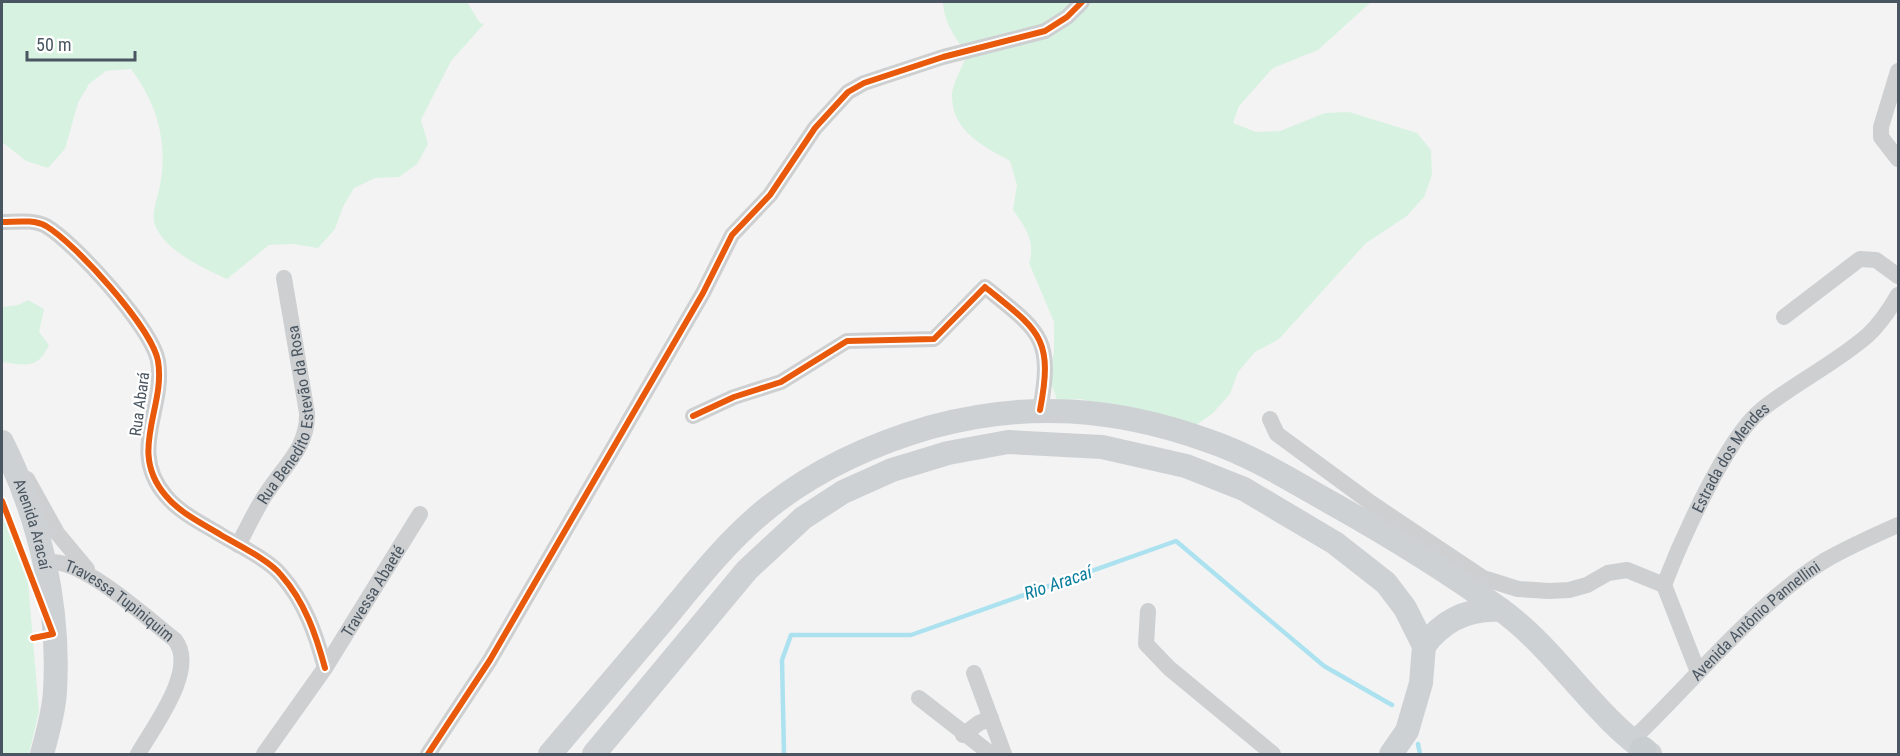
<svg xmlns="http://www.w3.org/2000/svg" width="1900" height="756" font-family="'Roboto Condensed',sans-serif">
<rect width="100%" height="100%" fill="#f3f3f3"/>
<path fill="#d8f2e1" d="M2 2H467L480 23 484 24 451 61 421 120 428 144 417 164 399 177 375 178 354 188 343 207 335 229 318 248 293 244 269 245 227 279C203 268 165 251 155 225 151 214 157 200 159 190 169 145 158 105 131 69L106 71 89 84 78 103 65 149 48 168 26 161 2 142Z
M943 2H1371L1318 50 1273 68 1239 106 1233 123 1256 132 1280 131 1325 113 1349 112 1417 133 1431 150 1432 175 1424 197 1407 216 1366 243 1279 339 1255 352 1238 372 1230 394 1213 413 1195 426 1081 399 1057 400 1049 376 1054 352V322L1029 263C1036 243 1025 226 1013 210L1017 185 1010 161C985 147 953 132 952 98 951 86 963 66 967 54 955 37 944 23 943 2Z
M28 300 44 309 39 332 49 345C37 370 26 365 2 362V307L18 305Z
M2 497 11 515 28 582 39 711 29 754H2Z"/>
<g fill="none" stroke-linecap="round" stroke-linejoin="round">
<path stroke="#ace2f0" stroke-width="4.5" d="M1418 744 1420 754
M784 754 782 660 791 635H911L1176 541 1324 666 1392 705"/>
<g stroke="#cdcfd1" stroke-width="16">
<path d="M1898 71 1881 127V137L1898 159"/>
<path d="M2 222C16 222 33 219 46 226 75 243 152 328 158 361 166 408 127 451 166 496 180 513 203 524 221 535 238 545 269 560 281 575 305 602 316 635 325 668"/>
<path d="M1784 317 1860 259 1876 260 1898 276"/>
<path d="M693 416 734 397 781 382 847 341 934 339 985 287C1039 331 1054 337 1040 410"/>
<path d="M1270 419 1277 434 1371 503 1483 578 1518 589 1549 591 1569 590 1587 585 1608 573 1627 570 1664 585"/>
<path d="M27 479 57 533 87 569"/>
<path id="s1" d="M238 545C248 527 256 508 268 491 285 465 308 447 307 413L284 278"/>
<path id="s2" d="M46 568 54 562C88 564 147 618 175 640 198 669 154 726 138 754"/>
<path d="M1148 611 1146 644 1169 668 1273 754"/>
<path id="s3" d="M1698 672 1664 585C1681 541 1725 441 1760 411 1794 383 1835 364 1868 335 1880 324 1890 309 1898 295"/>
<path d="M974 673 1004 754"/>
<path d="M919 698 991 754"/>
<path d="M963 735 979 723 991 718"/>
<path id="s4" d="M1632 740C1692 683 1755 604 1824 561 1848 547 1873 536 1898 525"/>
<path id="s5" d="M264 754 325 668 420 514"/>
<path d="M428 754 490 660 703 293 732 235 770 195 815 128 848 92 864 83 943 57 1045 31 1067 17 1082 2"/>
</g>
<g stroke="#ced1d4" stroke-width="24">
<path id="s6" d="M2 442C40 518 60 605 55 691 54 712 47 735 42 754"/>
<path d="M1424 646C1443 620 1468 608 1501 610"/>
<path d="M550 754C589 708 629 661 668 615 699 577 730 538 769 507 817 469 872 444 931 427 1027 401 1115 407 1209 441 1253 456 1294 482 1335 505 1392 537 1447 571 1500 609 1557 650 1592 714 1650 754"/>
<path d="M594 754 747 570 803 518 843 492 892 470 948 453 1008 442 1102 447 1186 466 1244 489 1335 543 1386 583 1405 608 1424 646 1421 683 1407 731 1391 754"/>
</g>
<path stroke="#c8cdd0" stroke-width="27" d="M1643 754V750"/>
<defs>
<path id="cycleway" d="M2 222C16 222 33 219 46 226 75 243 152 328 158 361 166 408 127 451 166 496 180 513 203 524 221 535 238 545 269 560 281 575 305 602 316 635 325 668
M693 416 734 397 781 382 847 341 934 339 985 287C1039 331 1054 337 1040 410
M2 501 53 634 33 638
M428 754 490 660 703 293 732 235 770 195 815 128 848 92 864 83 943 57 1045 31 1067 17 1082 2"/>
</defs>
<use href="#cycleway" stroke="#fff" stroke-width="10"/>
<use href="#cycleway" stroke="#e8590c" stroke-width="6"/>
</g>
<g text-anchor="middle" stroke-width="4.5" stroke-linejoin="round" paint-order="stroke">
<g font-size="16" fill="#495560" stroke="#fff">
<text transform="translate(139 404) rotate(-82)" y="6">Rua Abará</text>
<text dy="6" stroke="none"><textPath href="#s1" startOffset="144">Rua Benedito Estevão da Rosa</textPath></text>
<text dy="6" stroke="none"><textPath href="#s3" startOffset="238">Estrada dos Mendes</textPath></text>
<text dy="6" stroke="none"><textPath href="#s6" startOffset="88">Avenida Aracaí</textPath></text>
<text dy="6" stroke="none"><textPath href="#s5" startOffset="196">Travessa Abaeté</textPath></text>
<text dy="6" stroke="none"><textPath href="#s2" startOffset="87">Travessa Tupiniquim</textPath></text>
<text dy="6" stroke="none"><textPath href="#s4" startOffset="172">Avenida Antônio Pannellini</textPath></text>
</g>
<g font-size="18" font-style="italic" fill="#097d9c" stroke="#fff">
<text transform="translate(1058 583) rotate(-19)" y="6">Rio Aracaí</text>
</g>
</g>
<rect width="1900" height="756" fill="none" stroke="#495560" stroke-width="6"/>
<path d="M27 51v9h108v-9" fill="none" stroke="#495560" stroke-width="3"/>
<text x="36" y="51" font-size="18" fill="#495560" stroke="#ffffff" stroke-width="4.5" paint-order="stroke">50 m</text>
</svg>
